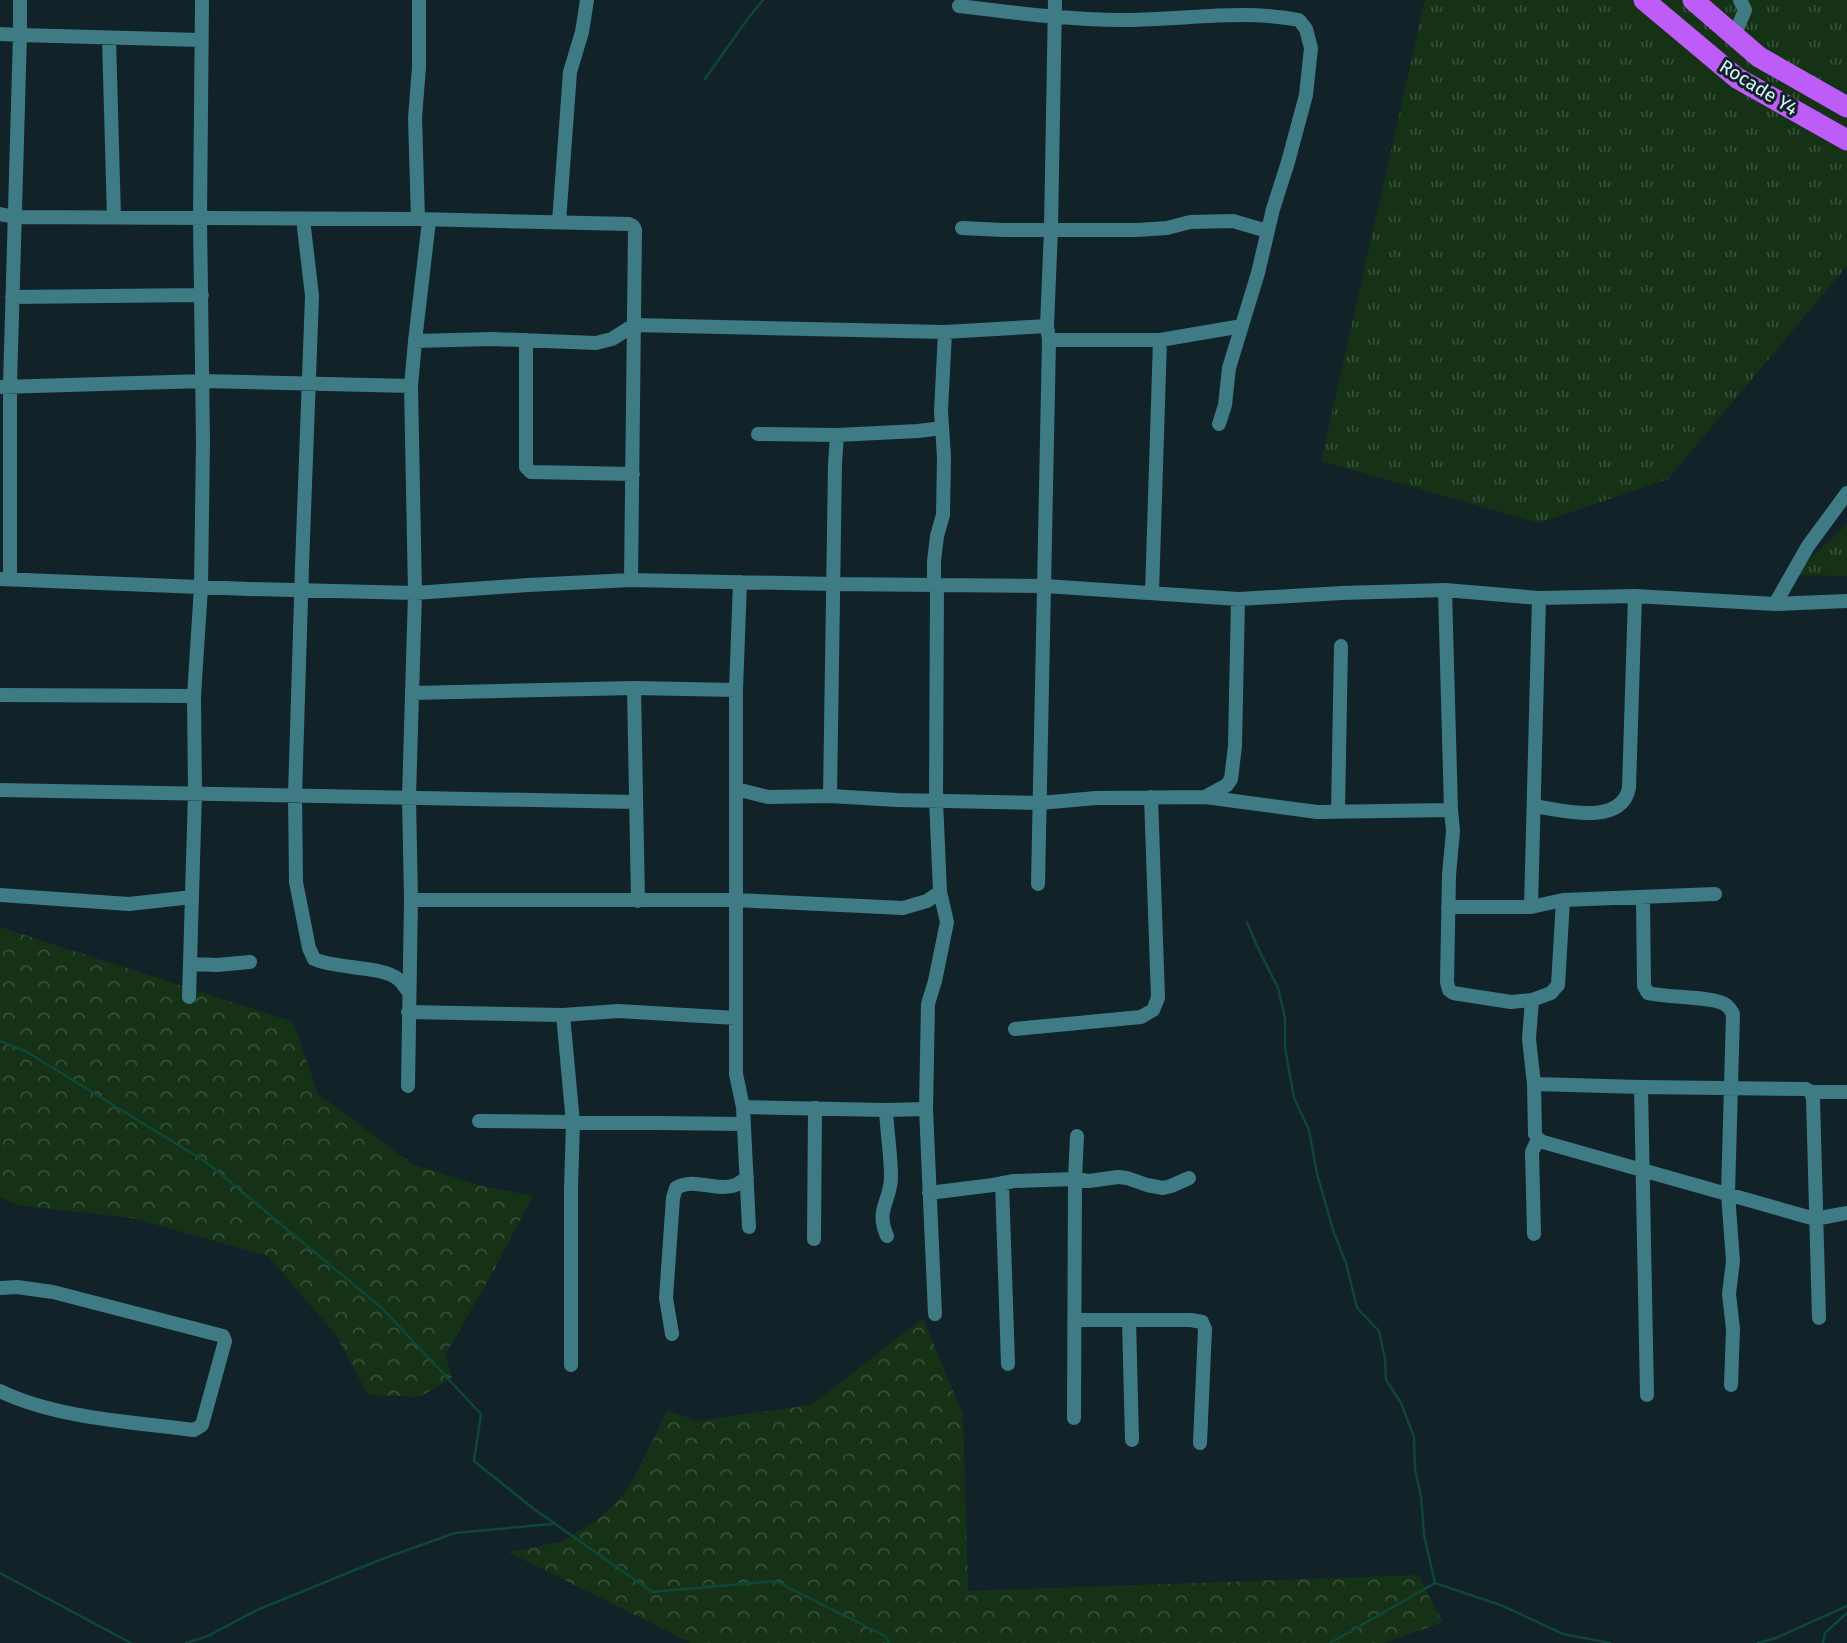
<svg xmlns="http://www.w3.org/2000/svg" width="1847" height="1643" font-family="'Fira Sans',sans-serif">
<defs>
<pattern id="grass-tufts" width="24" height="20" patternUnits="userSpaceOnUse" patternTransform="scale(1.75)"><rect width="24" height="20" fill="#153217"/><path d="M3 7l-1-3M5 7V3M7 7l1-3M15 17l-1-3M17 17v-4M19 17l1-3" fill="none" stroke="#36503a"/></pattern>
<pattern id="forest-crowns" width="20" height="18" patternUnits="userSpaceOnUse" patternTransform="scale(1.75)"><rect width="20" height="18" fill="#153217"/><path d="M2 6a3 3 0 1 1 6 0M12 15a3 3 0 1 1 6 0" fill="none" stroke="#36503a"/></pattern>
</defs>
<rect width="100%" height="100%" fill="#122229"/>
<path fill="url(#grass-tufts)" d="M1425 0H1847V266L1668 479 1539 523 1321 461Z
M1847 524V576L1793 575Z"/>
<path fill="url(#forest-crowns)" d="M0 927 293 1022 318 1094 414 1165 482 1186 533 1196 495 1268 445 1355 452 1377 420 1397 368 1395 336 1335 268 1256 132 1218 17 1205 0 1197Z
M923 1318 963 1415 968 1591 1419 1575 1433 1605 1443 1622 1384 1643H691L508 1552 561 1542 600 1518 626 1492 646 1455 667 1410 697 1421 811 1405Z"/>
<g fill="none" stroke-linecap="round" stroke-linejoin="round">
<path stroke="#0e4637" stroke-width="2.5" d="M705 79 749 17 763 0
M1247 922 1256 944 1278 988 1285 1018V1048L1294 1098 1309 1130 1317 1174 1334 1233 1346 1263 1357 1308 1379 1331 1385 1359 1386 1380 1401 1403 1414 1437 1415 1470 1421 1496 1424 1535 1435 1583
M0 1041 27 1052 206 1162 383 1309 481 1414 474 1461 534 1509 652 1592 775 1581 885 1636 889 1643
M0 1573 131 1643
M186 1643 208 1636 257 1610 382 1559 455 1533 552 1524
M1330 1643 1435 1583 1503 1606 1563 1634 1610 1643
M1758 1643 1776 1638 1847 1606
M1823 1643 1825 1633 1847 1613"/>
<path stroke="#3f7b85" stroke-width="14" d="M959 6C1015 13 1070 20 1126 20 1184 20 1242 9 1299 20L1306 29 1311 48 1306 95 1288 162 1273 209 1258 273 1229 368 1225 405 1219 424
M0 34 20 35V0
M1734 36 1745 10 1740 0
M109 38 114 218
M0 214 15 217 418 219 629 224 633 226 635 230 631 580
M303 219 312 296 302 566 295 795 296 882 309 948 314 959C336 969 383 966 398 979 402 982 405 988 409 992
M418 219 415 118 419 67V0
M559 222 570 72 582 32 587 0
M962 228 1003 230H1137L1167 228 1190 222 1233 221 1267 231
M12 297 202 295
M526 340V467L531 472 633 474
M1049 340H1160L1242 326
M415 341 429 221
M0 387 204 381 411 386 415 341 492 339 596 343 612 339 634 325 945 332 1047 326
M758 434 837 435
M0 579 249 589 415 593 411 386
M10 579V385L20 35 201 40
M740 582 736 690V1074L743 1107
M934 584V561L937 536 943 515 944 457 941 411 945 332
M1445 590 1451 810 1453 831 1449 875 1447 982 1449 990 1453 993 1511 1002 1532 1000 1529 1039 1534 1084 1535 1134 1538 1139 1543 1142 1815 1219 1847 1213
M1152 593 1160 340
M1775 604 1847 601
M634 688 638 901
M412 693 634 688 736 690
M0 695 194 696
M736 789 768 797 830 796 897 800 1040 803 1096 798 1205 797 1317 812 1451 810
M0 790 635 802
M830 796 835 464 837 435 918 431 942 428
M1205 797 1227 785 1231 779 1235 746 1238 599
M1534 806C1561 810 1621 827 1629 788L1635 596
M1338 812 1341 646
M1038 884 1049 340 1047 326 1051 229 1055 0
M0 895 129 904 192 897
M1643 897 1644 986 1648 993C1666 998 1715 996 1726 1005 1728 1006 1733 1013 1733 1014L1728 1194 1733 1261 1729 1294 1733 1329 1731 1385
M411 900H735L903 908 927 901 940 892
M1563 900 1715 894
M1448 907H1531
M190 964 217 965 250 962
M189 997 195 793 194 696 201 587 203 441 200 219 202 0
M1532 1000 1551 993 1558 985 1563 900 1531 907 1539 598
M408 1012 563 1015 618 1011 736 1018
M563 1015 573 1123 571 1188V1365
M1015 1029 1141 1017 1153 1010 1158 998 1151 797
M1534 1084 1641 1087 1806 1089 1811 1092 1813 1099 1819 1318
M408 1086 411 900 409 797 415 593 528 585 631 580 833 584 1045 586 1238 599 1342 593 1445 590 1539 598 1635 596 1775 604 1808 546 1847 493
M1641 1087 1647 1395
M1811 1092H1847
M886 1110C887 1132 891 1155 891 1177 891 1201 875 1209 887 1236
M479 1121 744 1124
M1002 1183 1008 1364
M929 1193 993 1185 1014 1181 1075 1179 1089 1181 1118 1177 1127 1178 1147 1185 1163 1188 1171 1186 1189 1178
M749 1227 743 1107 886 1110 926 1109
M1534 1234 1532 1152 1538 1139
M814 1239 815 1108
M0 1288 17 1287 53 1292 223 1336 225 1341 202 1425 194 1430C133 1422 55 1418 0 1391
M935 1314 926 1109 928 1004 935 981 947 922 940 892 936 800 937 584
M1074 1320H1191L1202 1322 1205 1329 1200 1443
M1129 1320 1132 1440
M672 1334 666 1298 673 1198 676 1188C694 1177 713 1191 732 1186 738 1185 742 1181 747 1177
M1074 1418 1075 1179 1077 1136"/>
<path stroke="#be5cf7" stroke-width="21" d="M1644 0 1737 78 1847 140
M1693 0 1759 57 1847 107"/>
</g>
<g text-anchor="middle" stroke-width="6" stroke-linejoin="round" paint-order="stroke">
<g font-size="19" fill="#dbf6fd" stroke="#122229">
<text transform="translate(1759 87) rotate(32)" y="7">Rocade Y4</text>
</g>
</g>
</svg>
